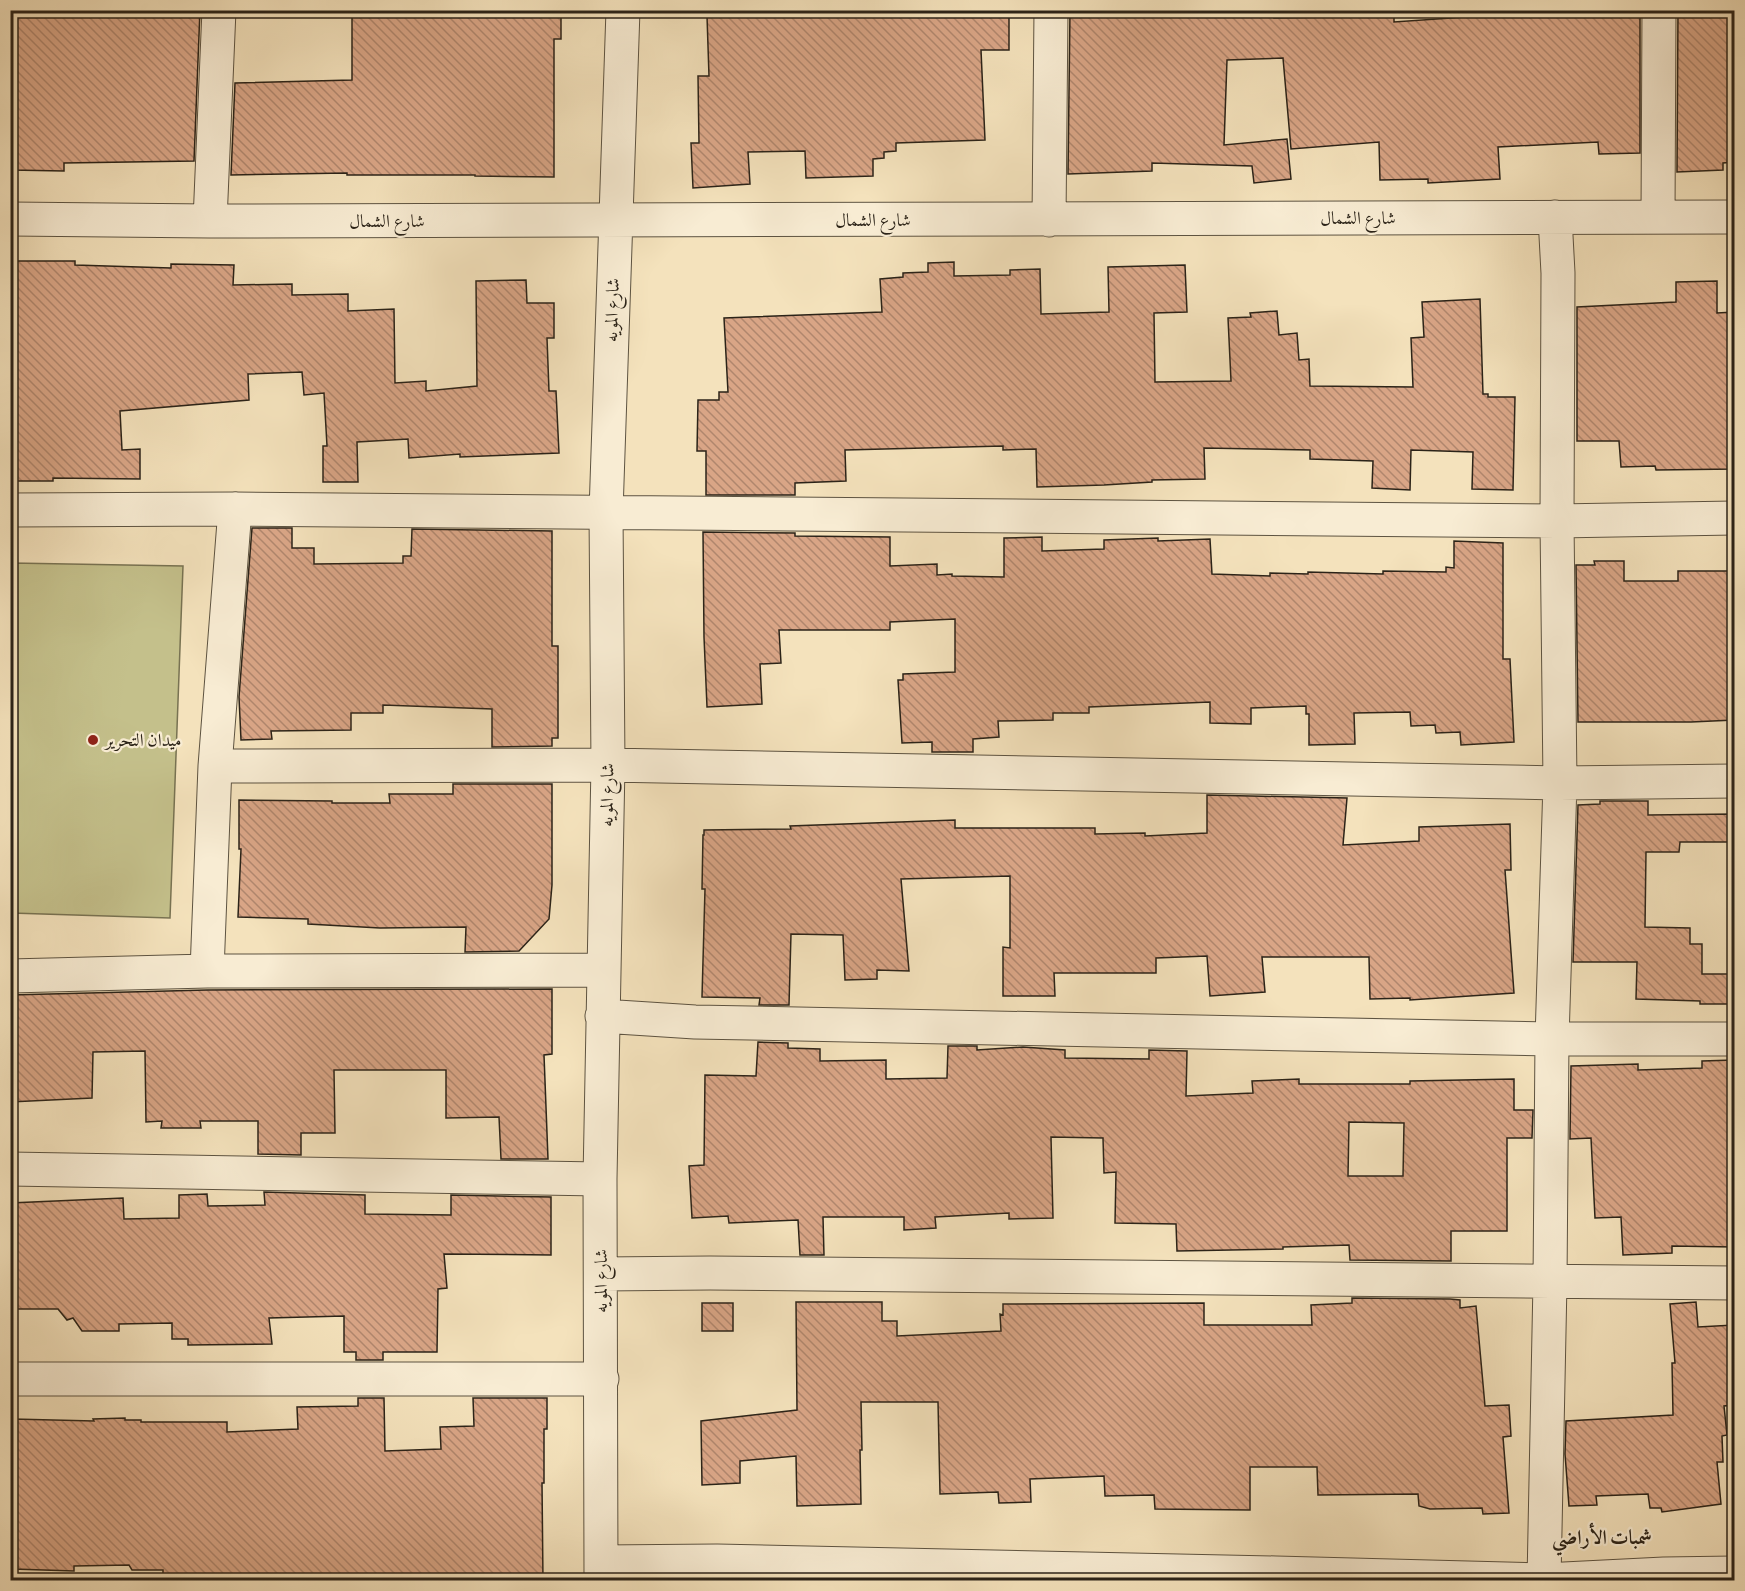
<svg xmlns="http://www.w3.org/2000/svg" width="1745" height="1591" font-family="'Libre Bodoni',Amiri,serif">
<defs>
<pattern id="building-back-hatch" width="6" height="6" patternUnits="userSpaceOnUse" patternTransform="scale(1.5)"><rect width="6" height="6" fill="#d9a586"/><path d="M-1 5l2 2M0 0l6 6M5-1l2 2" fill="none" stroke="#b0866d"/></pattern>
</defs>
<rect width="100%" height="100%" fill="#f4e2bc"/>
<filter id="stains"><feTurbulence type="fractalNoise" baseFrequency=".00333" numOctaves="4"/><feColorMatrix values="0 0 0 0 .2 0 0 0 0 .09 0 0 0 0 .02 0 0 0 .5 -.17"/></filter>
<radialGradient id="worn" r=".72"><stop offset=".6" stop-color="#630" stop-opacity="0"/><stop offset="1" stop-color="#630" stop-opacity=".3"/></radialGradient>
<path fill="#c4c08b" stroke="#787252" stroke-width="1.5" d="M11 563 183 566 170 918 11 913Z"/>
<path fill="url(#building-back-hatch)" stroke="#2b2318" stroke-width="1.5" fill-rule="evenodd" d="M10 10H200L194 161 64 163V171L10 170Z
M352 10H561V39H554V177L475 176V175H347V173L231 175 235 83 352 80Z
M708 10H1009V50H981L985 140 896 143V151L884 152V158L873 159V176L806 178 805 151 748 152 750 184 693 188 691 143H699L698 76H709L707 16H709Z
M1070 10H1274V18L1394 16V22L1480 16 1500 14 1499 10H1640V153L1599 154 1598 142 1498 147 1500 179 1428 183V179L1380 180 1379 142 1291 149 1283 58 1227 60 1224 145 1287 139 1291 179 1254 183 1252 166 1152 163V171L1068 174Z
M1678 10H1734V162L1723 163V170L1677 172Z
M13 261H75V265L171 268V264L234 265 233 285 292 284V295L348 294V311L394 309 395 383 426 381V391L477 386 476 281 526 280 527 303H554V338H547L549 391H556L559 453 460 457V454L409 458 408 439 357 442 358 482H323V446H327L324 393 304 395 302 372 248 374 249 400 120 411 122 450 140 449V479L53 478V481H17L13 361Z
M954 262V276L1010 275V270L1040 269 1041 314 1109 312 1108 267 1185 265 1187 312 1154 313 1155 382 1231 381 1228 318 1251 317 1250 313 1277 311 1279 335 1297 333 1299 360 1309 359 1310 386 1413 387 1411 338 1424 337 1422 302 1480 299 1483 394H1488V397H1515L1513 490 1472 489 1473 452 1411 450 1410 490 1372 488 1373 461 1310 459V450L1204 448 1205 479 1152 480V482L1104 485 1037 487 1036 449 1003 450V446L845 450 846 481 795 483V495H706V451H697L698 400H719V392H728L724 318 882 312 880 279 903 277V273L928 272V263Z
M1717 281V313L1734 312V469L1656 470 1655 466 1621 467 1619 441H1577V307L1676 302V282Z
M252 528H292V548H314V564L403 563V556H411L412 529 552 531V646H558V738H552V746L492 747V709L383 705V713H351V730L271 731 272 739 241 740 239 697Z
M703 532 795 533V536L890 537V566L937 564V575L952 574V576L1004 577V538L1042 537V551L1104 549V540L1158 538V541L1210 539 1212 574 1270 576V573L1308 574V572L1383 574V571L1446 572V567L1454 568V541L1503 543V659H1510L1514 742 1461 745 1460 732 1436 733 1435 725 1411 726 1410 712 1354 713 1355 744 1309 745V714H1306V706L1251 708V724L1210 723V702L1089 707V713H1053V720L998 721 999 737 973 739V752H932V742L902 743 898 680H903V674L955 672V619L890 622V630H779L781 663 760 664 762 704 707 707 704 637Z
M1594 561H1624V581H1678V571H1734V720L1691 722H1578L1576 565H1595Z
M453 784H552V885L549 919 519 951 465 952 466 927 380 928 308 924V919L238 917 241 849H239V800L332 801V803H390L389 794H453Z
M1207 795 1347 798 1343 845 1419 841V827L1510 824 1511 870H1505L1514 993 1410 1000V998L1370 999 1369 957H1262L1265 992 1210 996 1207 956 1156 958V973H1054L1055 996H1003V947L1010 948V876L901 879 909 971 877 970V979L845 980 843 935 791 934 789 1005H759L760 998 702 997 705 889H702L703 835H704V830L791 829 790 826 955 820V828H1095V834L1145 833V836L1207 833Z
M1600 801H1648V815L1734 814V842H1680L1679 852H1646L1645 927 1690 928V944H1702V974H1734V1004H1700V1001L1636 999 1637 962H1573L1578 805 1600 804Z
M552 989V1054L544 1055 548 1159H501L499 1117 446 1118V1070H334L335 1133H301V1155L258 1154V1121H200L201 1128H161L162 1121 146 1122 145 1051 93 1052 92 1098 10 1102V995L207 990Z
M758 1042 788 1043V1048L820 1049V1061L886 1060V1079L947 1078 948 1046H977V1050L1023 1047 1065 1050V1058L1149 1059V1050L1187 1051 1186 1096 1253 1093 1252 1081 1299 1079V1084H1410V1081L1514 1079V1110H1533L1532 1138H1507V1231H1451V1261L1350 1260 1349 1245 1283 1247V1249L1177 1251 1176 1224 1115 1223 1116 1172 1104 1173 1103 1138 1051 1137 1053 1218 1009 1219V1213L935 1217 936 1228 904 1230V1217H823L824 1255H800L798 1220 729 1223 728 1216 692 1218 689 1166 704 1165 705 1075 756 1076ZM1349 1122 1404 1123 1403 1176H1348Z
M1734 1060V1154H1730L1734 1211V1247L1672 1246V1253L1623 1255 1621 1217 1595 1218 1591 1138 1570 1139 1571 1066 1638 1064V1070L1702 1068V1061Z
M264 1192 365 1195V1214L451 1215V1195L551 1197V1255L444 1254 447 1288 438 1289 437 1352H383V1360H356V1352H344V1316L269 1318 272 1344 188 1345V1339H172V1323L119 1324V1331H82L73 1318 67 1320 58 1309H10V1203L123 1198 124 1219 179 1218V1195L207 1194 208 1206 265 1205Z
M1352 1298 1450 1299 1460 1300V1308L1476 1306 1485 1406 1509 1405 1511 1436 1503 1437 1509 1513 1483 1514 1482 1508 1430 1509 1419 1506 1418 1494 1318 1495 1317 1467H1250V1510L1155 1509 1154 1495 1105 1496 1104 1476 1030 1479 1031 1502 999 1503 998 1492 940 1494 938 1402H861L862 1450H860L861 1504 797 1506 796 1456 740 1461V1483L702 1485 701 1421 797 1410 796 1302H882V1321H897V1336L1001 1331 1000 1314 1003 1315V1304L1204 1303V1325H1312L1311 1305 1352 1303Z
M1696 1302 1698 1327 1734 1325V1405L1724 1406 1727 1435 1722 1436 1723 1462H1717L1721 1504 1662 1512 1661 1508H1650L1648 1494 1596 1496 1597 1505 1569 1506 1565 1454 1566 1421 1673 1415 1672 1363H1675L1670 1304Z
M702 1303H733V1331H702Z
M358 1398H384L385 1451 441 1449 440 1427 474 1426 473 1398H547V1429H544V1483H542L543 1581H401V1579L163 1581V1570H132L129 1565 74 1566V1571L13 1569 17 1477H13V1419L94 1421 93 1419 125 1418V1420H141V1422H227V1432L298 1429 297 1407 358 1406Z"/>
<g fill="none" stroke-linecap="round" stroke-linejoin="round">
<defs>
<path id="minor" d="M1658 216 1659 10
M10 219 210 221 1734 217
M1049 220 1051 10
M210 221 219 10
M10 510 235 509 1557 521 1734 518
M215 766 608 765 1560 783 1734 781
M207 971 215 766 235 509
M10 976 207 971 603 970
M602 1016 695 1022 1552 1039H1734
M10 1169 600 1179
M601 1274 710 1273 1734 1283
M10 1379H602
M601 1562 717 1561 1276 1573 1544 1580 1664 1574 1734 1573
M601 1580 600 1179 608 765 606 512 623 10
M1544 1580 1550 1282 1552 1039 1560 783 1557 521 1558 273 1555 217"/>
</defs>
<use href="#minor" stroke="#5d5341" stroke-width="35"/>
<use href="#minor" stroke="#f8ecd3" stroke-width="33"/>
</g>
<circle fill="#8f2418" stroke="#f8ecd3" stroke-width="2" cx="93" cy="740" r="6"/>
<g text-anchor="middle" stroke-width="4.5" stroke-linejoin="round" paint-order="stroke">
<g font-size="18" fill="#2b2318" stroke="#f8ecd3">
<text x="1358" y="224">شارع الشمال</text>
<text x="873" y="226">شارع الشمال</text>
<text x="387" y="227">شارع الشمال</text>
<text transform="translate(612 310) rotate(-88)" y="6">شارع المويه</text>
<text transform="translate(607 795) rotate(-89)" y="6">شارع المويه</text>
<text transform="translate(601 1281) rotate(-90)" y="6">شارع المويه</text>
</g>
<g font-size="18" fill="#2b2318" stroke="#f8ecd3" text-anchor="start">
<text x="105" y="746">ميدان التحرير</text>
</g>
<g font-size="20" font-weight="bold" fill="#2b2318" stroke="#f8ecd3">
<text x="1602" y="1544">شمبات الأراضي</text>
</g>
</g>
<rect width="1745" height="1591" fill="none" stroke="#f4e2bc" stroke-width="36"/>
<rect x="12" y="12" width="1721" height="1567" fill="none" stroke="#2b2318" stroke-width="3"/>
<rect x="18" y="18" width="1709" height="1555" fill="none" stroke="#2b2318" stroke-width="1.5"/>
<rect width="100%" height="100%" filter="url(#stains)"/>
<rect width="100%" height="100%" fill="url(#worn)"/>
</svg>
